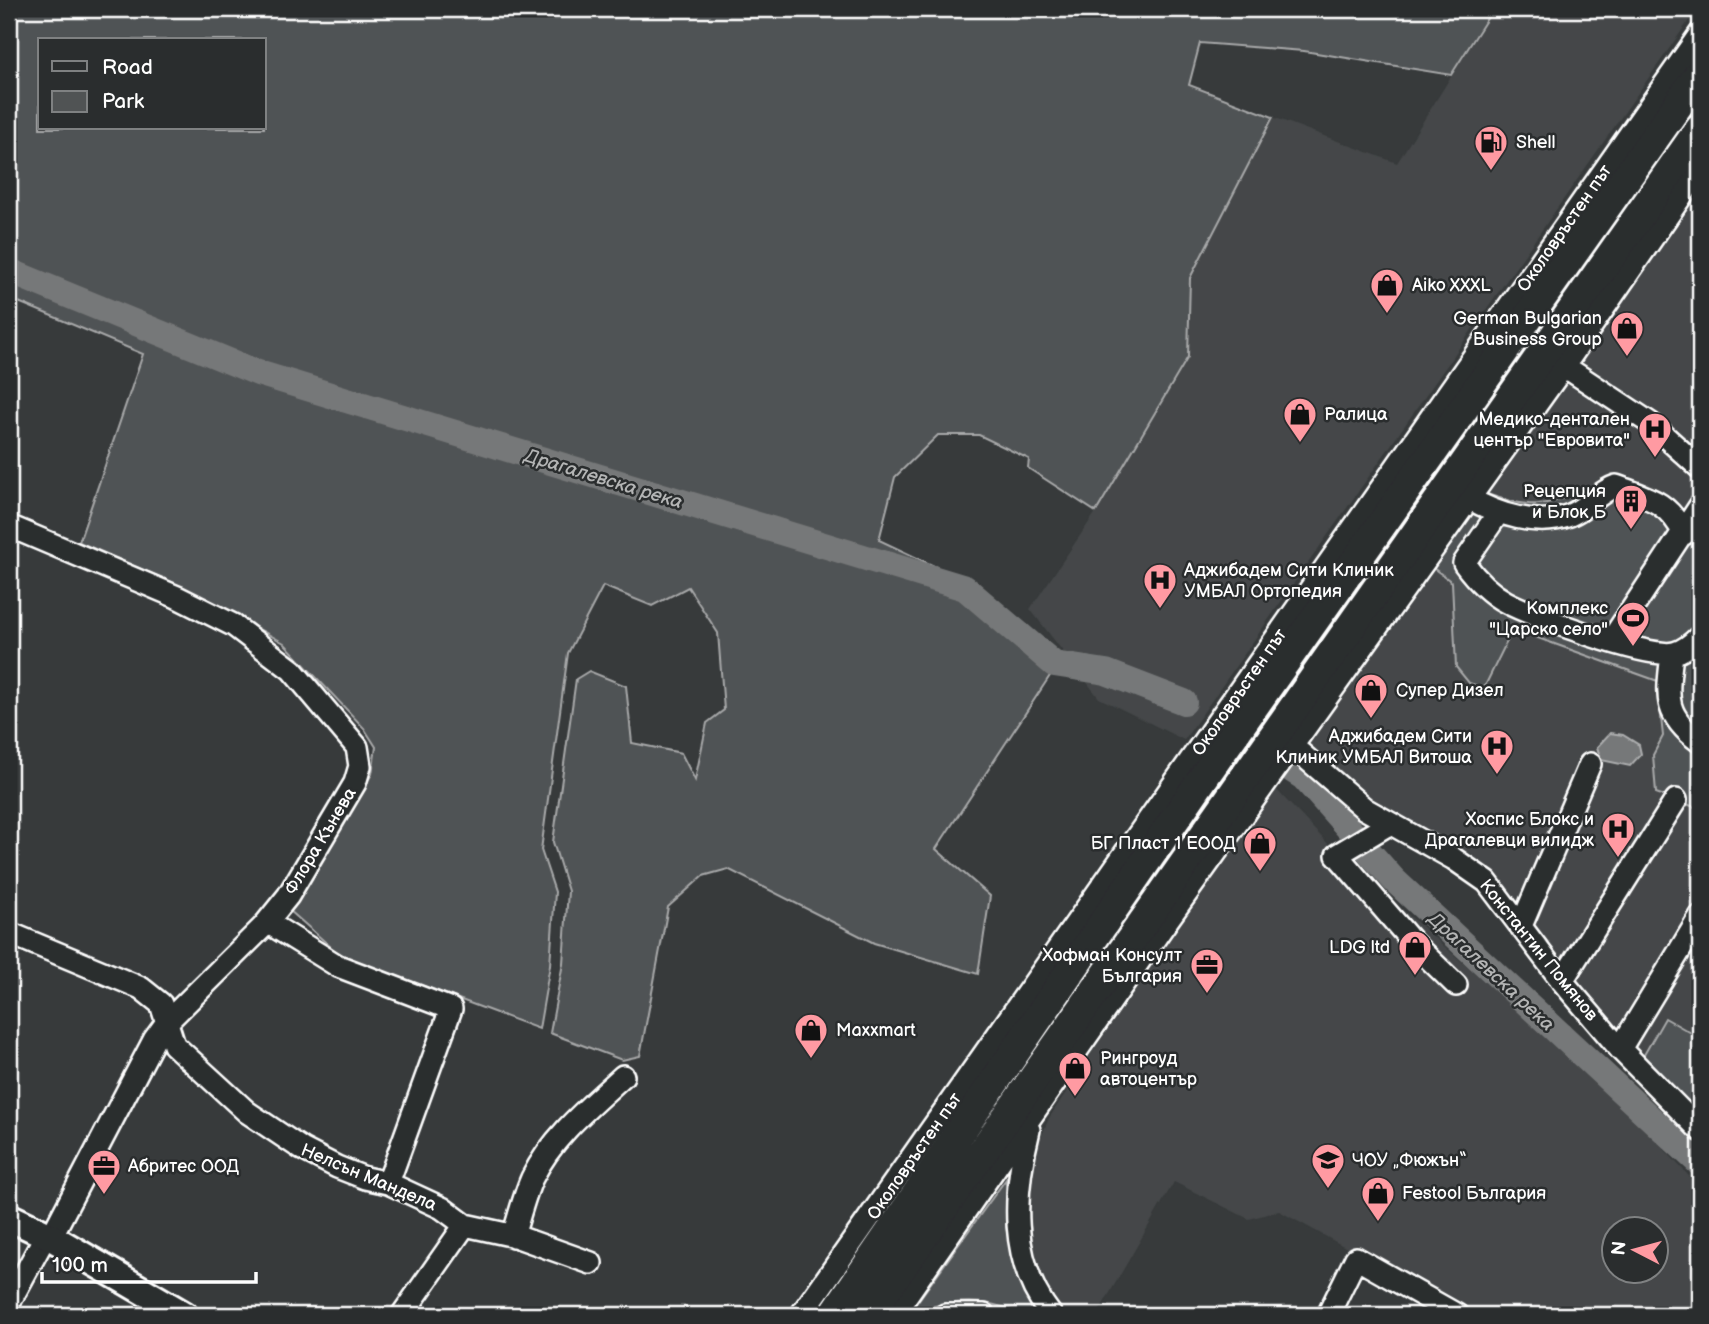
<svg xmlns="http://www.w3.org/2000/svg" width="1709" height="1324" font-family="'Balsamiq Sans',sans-serif">
<rect width="100%" height="100%" fill="#373a3b"/>
<filter id="ink" filterUnits="userSpaceOnUse"><feTurbulence type="fractalNoise" baseFrequency=".0143" numOctaves="2"/><feDisplacementMap in="SourceGraphic" scale="14" xChannelSelector="R" yChannelSelector="G"/><feConvolveMatrix kernelMatrix="1 2 1 2 8 2 1 2 1" color-interpolation-filters="sRGB"/></filter>
<g filter="url(#ink)">
<path fill="#444748" fill-rule="evenodd" d="M1493 9H1697L1184 740 1099 698 1030 609 1096 512 1188 357 1190 278 1273 117 1397 163Z
M1700 191V488L1686 515 1578 492 1548 505H1517L1484 493Z
M1433 568 1452 581 1456 667 1484 688 1513 629 1667 684 1660 708 1663 736 1653 755 1656 793 1700 809V1038L1665 1019 1643 1056 1472 854 1400 824 1369 805 1306 749Z
M1269 782 1331 847 1615 1096 1700 1188V1315H1470L1279 1211 1249 1219 1174 1182 1097 1315H1062L1046 1295 1026 1246V1204L1033 1156 1049 1118ZM1614 1230H1656V1272H1614Z"/>
<path fill="#505354" stroke="#a8a9aa" stroke-width="2" fill-rule="evenodd" d="M9 9H1493L1451 75 1304 51 1200 43 1189 85 1273 117 1190 278 1188 357 1096 512 1028 468 1029 459 979 435H938L895 477 879 540 979 587 1061 659 936 849 990 896 978 974 874 943 728 869 703 876 668 907 640 1056 622 1060 550 1033 563 963 568 891 553 842 576 679 589 671 626 686 632 743 681 753 695 780 707 723 724 710 718 633 688 587 652 606 603 586 568 653 541 850 555 892 550 965 539 1029 340 955 289 910 372 774 376 747 364 728 284 643 185 588 79 542 143 354 9 298ZM40 40H264V128H40Z
M1700 95V106L1244 757 1240 753Z
M1602 483 1686 515 1700 488V809L1656 793 1653 755 1663 736 1660 708 1666 684 1513 629 1484 688 1469 683 1456 667 1452 582 1433 568 1484 493C1544 514 1547 503 1602 483Z
M1665 1018 1700 1038V1130L1637 1067Z
M1006 1179V1227L1012 1257 1038 1315C1021 1315 1007 1307 990 1304 962 1299 937 1305 910 1312Z"/>
<path fill="#767879" stroke="#adaeaf" stroke-width="2" d="M1610 733 1623 735 1639 745 1641 754 1630 766 1601 760 1597 747Z"/>
<g fill="none" stroke-linecap="round" stroke-linejoin="round">
<path stroke="#767879" stroke-width="26" d="M9 271 258 373 965 588 1054 664 1106 672 1184 702
M1292 770 1303 777 1394 880 1700 1164"/>
<defs>
<path id="minor" d="M1564 366 1650 423 1700 468
M1469 498C1496 514 1538 528 1570 515 1587 508 1600 491 1616 486 1648 498 1668 501 1684 534
M1499 512 1464 563C1475 578 1489 593 1506 602 1532 616 1648 659 1674 653 1684 651 1693 643 1700 636
M9 526 177 597 233 625 292 670 357 747 360 766 355 783 288 896 263 927 167 1022 154 1040 51 1237
M1611 641 1700 506
M1672 654C1667 698 1663 714 1700 742
M1291 745 1365 809 1454 859 1487 882 1562 981 1620 1049 1700 1130
M1389 824 1337 855 1414 944 1456 985
M267 922 338 966 451 1009 388 1183
M1521 926 1590 764
M9 933 141 988 161 1004 174 1045 247 1112 302 1149 337 1167 365 1178 388 1183 442 1208 465 1225 515 1236 591 1263
M1562 981 1676 800
M1620 1049 1700 917
M1029 1130C1013 1194 1009 1261 1051 1315
M513 1236C519 1217 524 1196 532 1178 553 1136 589 1107 623 1076
M9 1303 46 1235
M402 1315 465 1225
M801 1315 1700 34
M893 1315 1169 918 1564 366 1700 169
M945 1315H984
M1328 1315 1356 1258 1457 1315"/>
<path id="major" d="M9 1217 51 1237 184 1315"/>
<path id="highway" d="M834 1315 1209 769 1700 73
M868 1315 1700 129"/>
</defs>
<use href="#minor" stroke="#fff" stroke-width="26"/>
<use href="#major" stroke="#fff" stroke-width="32"/>
<use href="#highway" stroke="#fff" stroke-width="35"/>
<use href="#minor" stroke="#2a2d2e" stroke-width="21"/>
<use href="#major" stroke="#2a2d2e" stroke-width="26"/>
<use href="#highway" stroke="#2a2d2e" stroke-width="30"/>
</g>
</g>
<defs>
<symbol id="fuel-pin" viewBox="-11 -11 22 30"><path d="M0 17L-7.5 6A9.5 9.5 0 1 1 7.5 6Z" fill="#ff9aa2" stroke="#2a2d2e"/><path d="M-5.5-6h7V0h2V4h1.3V-2.5L3-4.5l.8-.8L6-3V5H2.5V1h-1V6h-7ZM-4.2-4.7v3.2H.2V-4.7Z" fill="#111"/></symbol>
<symbol id="shop-pin" viewBox="-11 -11 22 30"><path d="M0 17L-7.5 6A9.5 9.5 0 1 1 7.5 6Z" fill="#ff9aa2" stroke="#2a2d2e"/><path d="M-5-2.5h2.3a2.7 3.5 0 0 1 5.4 0H5L5.5 6h-11ZM-1.5-2.5h3a1.5 2.3 0 0 0-3 0Z" fill="#111"/></symbol>
<symbol id="hospital-pin" viewBox="-11 -11 22 30"><path d="M0 17L-7.5 6A9.5 9.5 0 1 1 7.5 6Z" fill="#ff9aa2" stroke="#2a2d2e"/><path d="M-5-5h3v3.5h4V-5h3V5h-3V1.5h-4V5h-3Z" fill="#111"/></symbol>
<symbol id="building-pin" viewBox="-11 -11 22 30"><path d="M0 17L-7.5 6A9.5 9.5 0 1 1 7.5 6Z" fill="#ff9aa2" stroke="#2a2d2e"/><path d="M-4-6H4V6H1V3H-1V6H-4ZM-2.5-4.3h1.7v1.8h-1.7ZM.8-4.3h1.7v1.8H.8ZM-2.5-1h1.7V.8h-1.7ZM.8-1h1.7V.8H.8Z" fill="#111"/></symbol>
<symbol id="stadium-pin" viewBox="-11 -11 22 30"><path d="M0 17L-7.5 6A9.5 9.5 0 1 1 7.5 6Z" fill="#ff9aa2" stroke="#2a2d2e"/><path d="M0-5a6.5 5 0 1 0 0 10a6.5 5 0 1 0 0-10ZM-3.5-1.8h7v3.6h-7Z" fill="#111"/></symbol>
<symbol id="office-pin" viewBox="-11 -11 22 30"><path d="M0 17L-7.5 6A9.5 9.5 0 1 1 7.5 6Z" fill="#ff9aa2" stroke="#2a2d2e"/><path d="M-6-3h4V-5.5h4V-3h4V5H-6ZM-1-4.5V-3h2v-1.5ZM-6 0V1H6V0Z" fill="#111"/></symbol>
<symbol id="school-pin" viewBox="-11 -11 22 30"><path d="M0 17L-7.5 6A9.5 9.5 0 1 1 7.5 6Z" fill="#ff9aa2" stroke="#2a2d2e"/><path d="M0-5L7-2L0 1L-7-2ZM-4 1L0 2.5L4 1V4Q0 6-4 4Z" fill="#111"/></symbol>
</defs>
<g fill-rule="evenodd">
<use href="#fuel-pin" x="1472" y="123" width="38" height="52"/>
<use href="#shop-pin" x="1368" y="266" width="38" height="52"/>
<use href="#shop-pin" x="1608" y="309" width="38" height="52"/>
<use href="#shop-pin" x="1281" y="395" width="38" height="52"/>
<use href="#hospital-pin" x="1636" y="410" width="38" height="52"/>
<use href="#building-pin" x="1612" y="482" width="38" height="52"/>
<use href="#hospital-pin" x="1141" y="561" width="38" height="52"/>
<use href="#stadium-pin" x="1614" y="599" width="38" height="52"/>
<use href="#shop-pin" x="1352" y="671" width="38" height="52"/>
<use href="#hospital-pin" x="1478" y="727" width="38" height="52"/>
<use href="#hospital-pin" x="1599" y="810" width="38" height="52"/>
<use href="#shop-pin" x="1241" y="824" width="38" height="52"/>
<use href="#shop-pin" x="1396" y="928" width="38" height="52"/>
<use href="#office-pin" x="1188" y="946" width="38" height="52"/>
<use href="#shop-pin" x="792" y="1011" width="38" height="52"/>
<use href="#shop-pin" x="1056" y="1049" width="38" height="52"/>
<use href="#school-pin" x="1309" y="1141" width="38" height="52"/>
<use href="#office-pin" x="85" y="1147" width="38" height="52"/>
<use href="#shop-pin" x="1359" y="1174" width="38" height="52"/>
</g>
<g text-anchor="middle" stroke-width="5" stroke-linejoin="round" paint-order="stroke">
<g font-size="18" fill="#fff" stroke="#2a2d2e" text-anchor="start">
<text x="1516" y="148">Shell</text>
<text x="1412" y="291">Aiko XXXL</text>
<text x="1602" y="324" text-anchor="end">German Bulgarian<tspan x="1602" dy="21">Business Group</tspan></text>
<text x="1324" y="420">Ралица</text>
<text x="1630" y="425" text-anchor="end">Медико-дентален<tspan x="1630" dy="21">център "Евровита"</tspan></text>
<text x="1606" y="497" text-anchor="end">Рецепция<tspan x="1606" dy="21">и Блок Б</tspan></text>
<text x="1184" y="576">Аджибадем Сити Клиник<tspan x="1184" dy="21">УМБАЛ Ортопедия</tspan></text>
<text x="1608" y="614" text-anchor="end">Комплекс<tspan x="1608" dy="21">"Царско село"</tspan></text>
<text x="1396" y="696">Супер Дизел</text>
<text x="1472" y="742" text-anchor="end">Аджибадем Сити<tspan x="1472" dy="21">Клиник УМБАЛ Витоша</tspan></text>
<text x="1594" y="825" text-anchor="end">Хоспис Блокс и<tspan x="1594" dy="21">Драгалевци вилидж</tspan></text>
<text x="1236" y="849" text-anchor="end">БГ Пласт 1 ЕООД</text>
<text x="1390" y="953" text-anchor="end">LDG ltd</text>
<text x="1182" y="961" text-anchor="end">Хофман Консулт<tspan x="1182" dy="21">България</tspan></text>
<text x="836" y="1036">Maxxmart</text>
<text x="1100" y="1064">Рингроуд<tspan x="1100" dy="21">автоцентър</tspan></text>
<text x="1352" y="1166">ЧОУ „Фюжън“</text>
<text x="128" y="1172">Абритес ООД</text>
<text x="1402" y="1199">Festool България</text>
</g>
<g font-size="18" fill="#fff" stroke="#2a2d2e">
<text transform="translate(1564 228) rotate(-55)" y="6">Околовръстен път</text>
<text transform="translate(1239 692) rotate(-55)" y="6">Околовръстен път</text>
<text transform="translate(320 841) rotate(-59)" y="6">Флора Кънева</text>
<text transform="translate(1539 950) rotate(51)" y="6">Константин Помянов</text>
<text transform="translate(914 1156) rotate(-55)" y="6">Околовръстен път</text>
<text transform="translate(369 1177) rotate(23)" y="6">Нелсън Мандела</text>
</g>
<g font-size="19" font-style="italic" fill="#b4b5b5" stroke="#2a2d2e">
<text transform="translate(604 478) rotate(17)" y="7">Драгалевска река</text>
<text transform="translate(1492 971) rotate(43)" y="7">Драгалевска река</text>
</g>
</g>
<rect width="1709" height="1324" fill="none" stroke="#2a2d2e" stroke-width="35"/>
<rect x="18" y="18" width="1674" height="1289" fill="none" stroke="#fff" stroke-width="2.5" filter="url(#ink)"/>
<rect x="38" y="38" width="228" height="91" fill="#2a2d2e" stroke="#7f8182" stroke-width="2"/>
<rect x="52" y="61" width="35" height="10" fill="#2a2d2e" stroke="#7f8182" stroke-width="2"/>
<text x="102" y="74" font-size="21" fill="#ffffff">Road</text>
<rect x="52" y="91" width="35" height="21" fill="#505354" stroke="#7f8182" stroke-width="2"/>
<text x="102" y="108" font-size="21" fill="#ffffff">Park</text>
<g transform="translate(1635 1250) rotate(276)"><circle r="33" fill="#2a2d2e" stroke="#7f8182" stroke-width="2"/>
<path d="M0-5L12 26L0 18L-12 26Z" fill="#ff9aa2"/>
<text y="-10" font-size="19" font-weight="bold" text-anchor="middle" fill="#ffffff">N</text>
</g>
<path d="M42 1272v10h214v-10" fill="none" stroke="#ffffff" stroke-width="3.5"/>
<text x="52" y="1272" font-size="21" fill="#ffffff" stroke="#2a2d2e" stroke-width="5" paint-order="stroke">100 m</text>
</svg>
